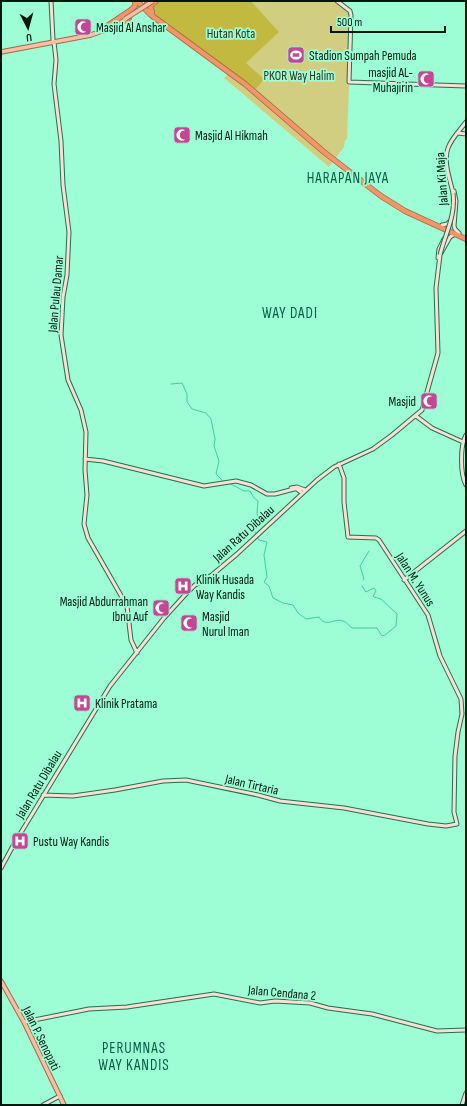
<svg xmlns="http://www.w3.org/2000/svg" width="467" height="1106" font-family="'Sofia Sans Condensed',sans-serif">
<rect width="100%" height="100%" fill="#9dfdd4"/>
<path fill="#d2ce81" d="M251 1H341L352 9 347 139 345 140 344 147 329 167 224 78 276 29Z"/>
<path fill="#c2b941" d="M159 1H251L279 32 246 63 264 79 256 89 163 22 154 13 151 7Z"/>
<g fill="none" stroke-linecap="round" stroke-linejoin="round">
<path stroke="#42cd9b" stroke-width="1" d="M171 384 182 383 187 394V402L192 409 206 413 211 419 215 439 214 446 219 461 216 474 223 481
M229 483 244 491H250L254 498 258 501 257 513 259 520 254 530 256 534
M257 537 259 540 267 542 264 555 267 577 264 582 269 586 273 598 283 603 293 605 298 613 306 619 319 617C326 628 334 618 343 621 347 622 349 626 352 628H377L382 636 385 635 396 626 397 614 381 599 374 597 373 596 376 591 374 588 366 592 362 586
M363 580 364 579 360 566 369 551"/>
<defs>
<path id="secondary" d="M51 1 53 40
M337 1 350 11 351 15 349 82 466 86
M54 42 56 60 54 84 61 141 63 185 69 232 67 275 63 297 61 335 68 380 81 410 86 432 85 470 87 495 84 524 88 538 127 606 131 640 137 653
M458 133 466 134
M454 191 456 201 454 226 455 229 459 233
M453 193C450 179 443 162 448 148 451 139 460 130 466 122
M442 225 447 224 449 222
M441 253 450 237 455 234
M438 258 439 249 444 239
M416 416 432 428 463 442
M466 435C460 446 460 474 466 485
M85 459 103 461 204 486 236 481 251 485 267 494H275L294 489H297L302 493
M291 488 297 487 305 490
M404 580 466 531
M43 795 73 796 115 790 163 781 186 780 258 795 280 801 344 808 428 824 446 826 457 824 454 812 455 756 458 732 462 714 461 699 440 656 428 615 379 540 376 538 348 537 344 502V478L339 464
M1 868 14 844 110 686 164 618 184 596 195 585 212 575 237 554 317 480 334 467 373 449 392 435 422 410 438 353 436 288 440 255
M24 1022 89 1009 127 1007 214 994 260 1003 275 1001 310 1003 328 1008 372 1014 437 1031 466 1030
M43 1105 60 1096
M462 1105 466 1093"/>
<path id="primary" d="M1 52 91 35 105 30
M1 981 24 1022 64 1105"/>
<path id="highway" d="M137 1 151 15 245 84 324 152 381 196 405 211 466 239
M147 1V5L151 4
M152 12 150 6 156 1
M101 30 131 10 135 6V1
M103 31 117 25 129 18"/>
</defs>
<use href="#secondary" stroke="#226e53" stroke-width="5"/>
<use href="#primary" stroke="#9d6a49" stroke-width="5.5"/>
<use href="#highway" stroke="#9d6a49" stroke-width="6"/>
<use href="#secondary" stroke="#fbdfd2" stroke-width="3"/>
<use href="#primary" stroke="#f7bfa5" stroke-width="3.5"/>
<use href="#highway" stroke="#f29569" stroke-width="4.5"/>
<defs>
<path id="secondary-bridge" d="M440 255C445 234 456 216 453 193"/>
<path id="primary-bridge" d="M125 19 153 1"/>
</defs>
<use href="#secondary-bridge" stroke="#226e53" stroke-width="5" stroke-linecap="butt"/>
<use href="#primary-bridge" stroke="#9d6a49" stroke-width="5.5" stroke-linecap="butt"/>
<use href="#secondary-bridge" stroke="#fbdfd2" stroke-width="3"/>
<use href="#primary-bridge" stroke="#f7bfa5" stroke-width="3.5"/>
</g>
<defs>
<symbol id="mosque-square" viewBox="-11 -11 22 22"><rect x="-9" y="-9" width="18" height="18" rx="4" fill="#c44796" stroke="#9dfdd4"/><path d="M3.5-4.9A6 6 0 1 0 3.5 4.9A5 5 0 1 1 3.5-4.9Z" fill="#fff"/></symbol>
<symbol id="stadium-square" viewBox="-11 -11 22 22"><rect x="-9" y="-9" width="18" height="18" rx="4" fill="#c44796" stroke="#9dfdd4"/><path d="M0-5a6.5 5 0 1 0 0 10a6.5 5 0 1 0 0-10ZM-3.5-1.8h7v3.6h-7Z" fill="#fff"/></symbol>
<symbol id="hospital-square" viewBox="-11 -11 22 22"><rect x="-9" y="-9" width="18" height="18" rx="4" fill="#c44796" stroke="#9dfdd4"/><path d="M-5-5h3v3.5h4V-5h3V5h-3V1.5h-4V5h-3Z" fill="#fff"/></symbol>
</defs>
<g fill-rule="evenodd">
<use href="#mosque-square" x="73" y="17" width="20" height="20"/>
<use href="#stadium-square" x="286" y="45" width="20" height="20"/>
<use href="#mosque-square" x="416" y="69" width="20" height="20"/>
<use href="#mosque-square" x="172" y="125" width="20" height="20"/>
<use href="#mosque-square" x="419" y="391" width="20" height="20"/>
<use href="#hospital-square" x="173" y="576" width="20" height="20"/>
<use href="#mosque-square" x="151" y="598" width="20" height="20"/>
<use href="#mosque-square" x="179" y="613" width="20" height="20"/>
<use href="#hospital-square" x="72" y="693" width="20" height="20"/>
<use href="#hospital-square" x="10" y="831" width="20" height="20"/>
</g>
<g text-anchor="middle" stroke-width="3.5" stroke-linejoin="round" paint-order="stroke">
<g font-size="13" fill="#00190e" stroke="#9dfdd4" text-anchor="start">
<text x="96" y="32">Masjid Al Anshar</text>
<text x="309" y="60">Stadion Sumpah Pemuda</text>
<text x="413" y="77" text-anchor="end">masjid AL-<tspan x="413" dy="15">Muhajirin</tspan></text>
<text x="195" y="140">Masjid Al Hikmah</text>
<text x="416" y="406" text-anchor="end">Masjid</text>
<text x="196" y="584">Klinik Husada<tspan x="196" dy="15">Way Kandis</tspan></text>
<text x="148" y="606" text-anchor="end">Masjid Abdurrahman<tspan x="148" dy="15">Ibnu Auf</tspan></text>
<text x="202" y="621">Masjid<tspan x="202" dy="15">Nurul Iman</tspan></text>
<text x="95" y="708">Klinik Pratama</text>
<text x="33" y="846">Pustu Way Kandis</text>
</g>
<g font-size="13" fill="#302f1b" stroke="#9dfdd4">
<text x="231" y="38">Hutan Kota</text>
<text x="299" y="80">PKOR Way Halim</text>
</g>
<g font-size="13" fill="#00190e" stroke="#9dfdd4">
<text transform="translate(441 179) rotate(-94)" y="5">Jalan Ki Maja</text>
<text transform="translate(55 294) rotate(-85)" y="5">Jalan Pulau Damar</text>
<text transform="translate(243 533) rotate(-42)" y="5">Jalan Ratu Dibalau</text>
<text transform="translate(416 579) rotate(57)" y="5">Jalan M. Yunus</text>
<text transform="translate(38 784) rotate(-59)" y="5">Jalan Ratu Dibalau</text>
<text transform="translate(252 784) rotate(13)" y="5">Jalan Tirtaria</text>
<text transform="translate(282 992) rotate(5)" y="5">Jalan Cendana 2</text>
<text transform="translate(42 1038) rotate(64)" y="5">Jalan P. Senopati</text>
</g>
<g font-size="15" letter-spacing="1" fill="#085d43" stroke="#9dfdd4">
<text x="348" y="183">HARAPAN JAYA</text>
<text x="290" y="318">WAY DADI</text>
<text x="134" y="1053">PERUMNAS<tspan x="134" dy="17">WAY KANDIS</tspan></text>
</g>
</g>
<rect width="467" height="1106" fill="none" stroke="#00190e" stroke-width="4"/>
<g transform="translate(28 28) rotate(174)" stroke="#9dfdd4" stroke-width="3" paint-order="stroke">
<path d="M0-3L7 15L0 10L-7 15Z" fill="#00190e"/>
<text y="-6" font-size="11" font-weight="bold" text-anchor="middle" fill="#00190e">U</text>
</g>
<path d="M331 26v6h114v-6" fill="none" stroke="#00190e" stroke-width="2"/>
<text x="337" y="26" font-size="12" fill="#00190e" stroke="#9dfdd4" stroke-width="3" paint-order="stroke">500 m</text>
</svg>
